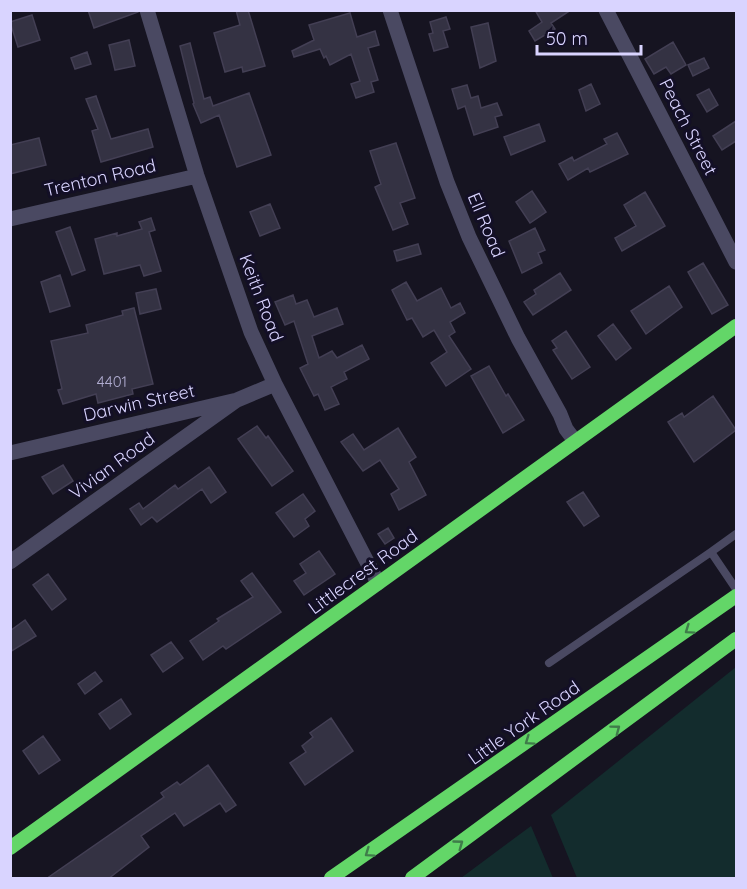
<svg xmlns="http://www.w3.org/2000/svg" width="747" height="889" font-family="Quicksand,sans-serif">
<rect width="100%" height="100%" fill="#161421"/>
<path fill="#132c2d" d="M736 667V878H577L551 815Z
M531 826 553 878H461Z"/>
<path fill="#343243" stroke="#433f54" stroke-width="1.5" d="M88 10H138V12L94 28Z
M236 10H248L265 66 243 72 242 67 225 72 214 33 240 25Z
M535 10H571L551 23 555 29 535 41 529 31 542 22Z
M350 13 357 37 375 31 379 45 368 48 378 80 371 82 374 92 356 98 351 84 360 81 351 54 330 65 326 56 324 58 320 49 294 57 292 51 314 40 309 25Z
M32 15 40 40 18 47 10 22Z
M446 17 450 29 443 31 448 47 434 51 429 34 433 33 430 22Z
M488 23 496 61 480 68 471 27Z
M129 40 135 66 115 70 109 45Z
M673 42 686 65 671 74 666 67 654 74 645 59Z
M190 43 204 99 210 97 213 106 249 93 271 155 237 167 219 115 201 123 193 104 194 103 180 46Z
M87 52 91 64 75 69 71 58Z
M704 58 709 68 693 76 688 65Z
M591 84 600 104 586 111 579 90Z
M467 85 471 98 478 96 481 108 497 103 502 115 495 117 498 127 474 135 465 106 458 109 452 89Z
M709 89 718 105 707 112 697 95Z
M96 96 111 139 148 129 153 147 101 162 92 131 98 129 86 99Z
M736 121V141L722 150 713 136Z
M539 124 545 141 511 155 504 137Z
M617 133 628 154 590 172 588 168 568 180 559 164 572 157 574 161 607 144 604 139Z
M39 138 46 165 10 174V145Z
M396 143 415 198 400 203 408 224 393 230 375 187 381 184 370 151Z
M532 191 546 212 530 223 516 202Z
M645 192 665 226 622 251 615 238 636 226 624 205Z
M270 204 280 228 260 236 250 212Z
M151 218 155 230 149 232 161 271 144 276 140 265 104 274 95 239 117 233V236L142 229 139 222Z
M70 227 85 270 72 275 56 232Z
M535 228 545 250 538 253 542 263 522 273 509 241Z
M418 244 421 254 397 261 394 251Z
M703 263 728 305 712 314 688 272Z
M560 273 571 290 533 315 524 302 536 294 534 290Z
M60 275 70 306 50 312 41 282Z
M406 282 417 301 441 288 451 308 460 303 465 313 450 322 455 332 449 336 471 369 446 386 431 363 447 352 434 330 423 337 412 318 407 320 392 290Z
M669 286 682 307 646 334 631 311Z
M156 289 161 309 140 314 136 293Z
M293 295 296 304 307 300 314 317 337 308 343 324 312 336 319 358 332 351 337 358 362 345 369 359 344 372 347 379 331 387 339 404 325 410 318 394 314 396 300 368 308 364 294 321 285 325 275 302Z
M134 308 153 384 132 389 133 394 98 403 96 394 63 404 58 390 62 389 51 341 88 333 86 325 123 315 122 311Z
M613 324 631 348 616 360 598 336Z
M566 331 590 367 572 379 553 350 557 348 552 341Z
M489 366 506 396 508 394 524 420 503 433 471 376Z
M713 396 736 430 694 462 668 422 682 413 684 417Z
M257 426 266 438 268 436 293 471 272 486 238 439Z
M398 428 416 457 409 462 426 495 399 510 391 494 399 489 380 460 363 471 341 442 353 434 364 450Z
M63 465 73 481 53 494 42 477Z
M209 467 226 492 211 503 202 489 157 522 152 517 141 525 130 509 139 503 143 509 175 485 178 489Z
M583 492 599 516 584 526 567 502Z
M303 494 315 511 305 519 309 526 294 537 276 513Z
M388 528 394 538 385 544 378 534Z
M319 551 335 574 304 595 294 581 306 573 300 564Z
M252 573 281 612 226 649 223 646 203 660 190 641 219 621 217 619 253 597 241 581Z
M48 574 66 599 52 610 33 585Z
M25 620 36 636 10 652V631Z
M171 642 183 658 163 672 151 655Z
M95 672 102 681 85 694 78 684Z
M121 699 131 714 110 729 99 714Z
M331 718 353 751 305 785 290 763 306 752 302 746 313 737 310 733Z
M43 736 60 760 39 774 23 751Z
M208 765 236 805 226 812 220 803 184 826 175 813 141 836 149 847 108 879H46L164 797 161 793 177 782 180 785Z"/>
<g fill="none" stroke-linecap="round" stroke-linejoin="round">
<path stroke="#4a4962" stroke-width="8" d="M736 534 711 552 736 589
M549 663 711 552"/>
<path stroke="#4a4962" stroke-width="15" d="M147 10 197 176 251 332 275 384 378 583
M390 10 447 182 469 237 518 338 560 414 566 429 575 441
M606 10 736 262
M10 219 197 176
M10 453 237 400 275 384
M10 562 237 400"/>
<path stroke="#63d668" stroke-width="14" d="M10 848 736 326
M331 878 736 596
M412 878 736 639"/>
</g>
<defs><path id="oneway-chevron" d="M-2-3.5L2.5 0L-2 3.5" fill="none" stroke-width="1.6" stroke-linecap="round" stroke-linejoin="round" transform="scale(1.5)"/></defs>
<g stroke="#3f7c4a">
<use href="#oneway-chevron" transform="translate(689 630) rotate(145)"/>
<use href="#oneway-chevron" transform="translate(616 729) rotate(-37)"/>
<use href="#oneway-chevron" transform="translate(529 741) rotate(145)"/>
<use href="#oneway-chevron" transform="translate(459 844) rotate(-36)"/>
<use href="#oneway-chevron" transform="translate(369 853) rotate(145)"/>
</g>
<g text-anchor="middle" stroke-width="6" stroke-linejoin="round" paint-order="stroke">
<g font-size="15" fill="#b0acd0">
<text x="112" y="387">4401</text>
</g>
<g font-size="18" fill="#d9d4ff" stroke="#130f26">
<text transform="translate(688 127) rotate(63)" y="6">Peach Street</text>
<text transform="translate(100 178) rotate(-13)" y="6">Trenton Road</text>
<text transform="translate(486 225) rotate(67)" y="6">Ell Road</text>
<text transform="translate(261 298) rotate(69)" y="6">Keith Road</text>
<text transform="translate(139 403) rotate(-13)" y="6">Darwin Street</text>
<text transform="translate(112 466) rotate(-36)" y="6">Vivian Road</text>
<text transform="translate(363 572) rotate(-36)" y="6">Littlecrest Road</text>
<text transform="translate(524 723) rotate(-35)" y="6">Little York Road</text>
</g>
</g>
<rect width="747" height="889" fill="none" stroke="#d9d4ff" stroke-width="24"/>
<path d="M537 45v9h104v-9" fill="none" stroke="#d9d4ff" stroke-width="3"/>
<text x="546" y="45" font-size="18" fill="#d9d4ff" stroke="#130f26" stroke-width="4.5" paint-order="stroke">50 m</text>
</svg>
